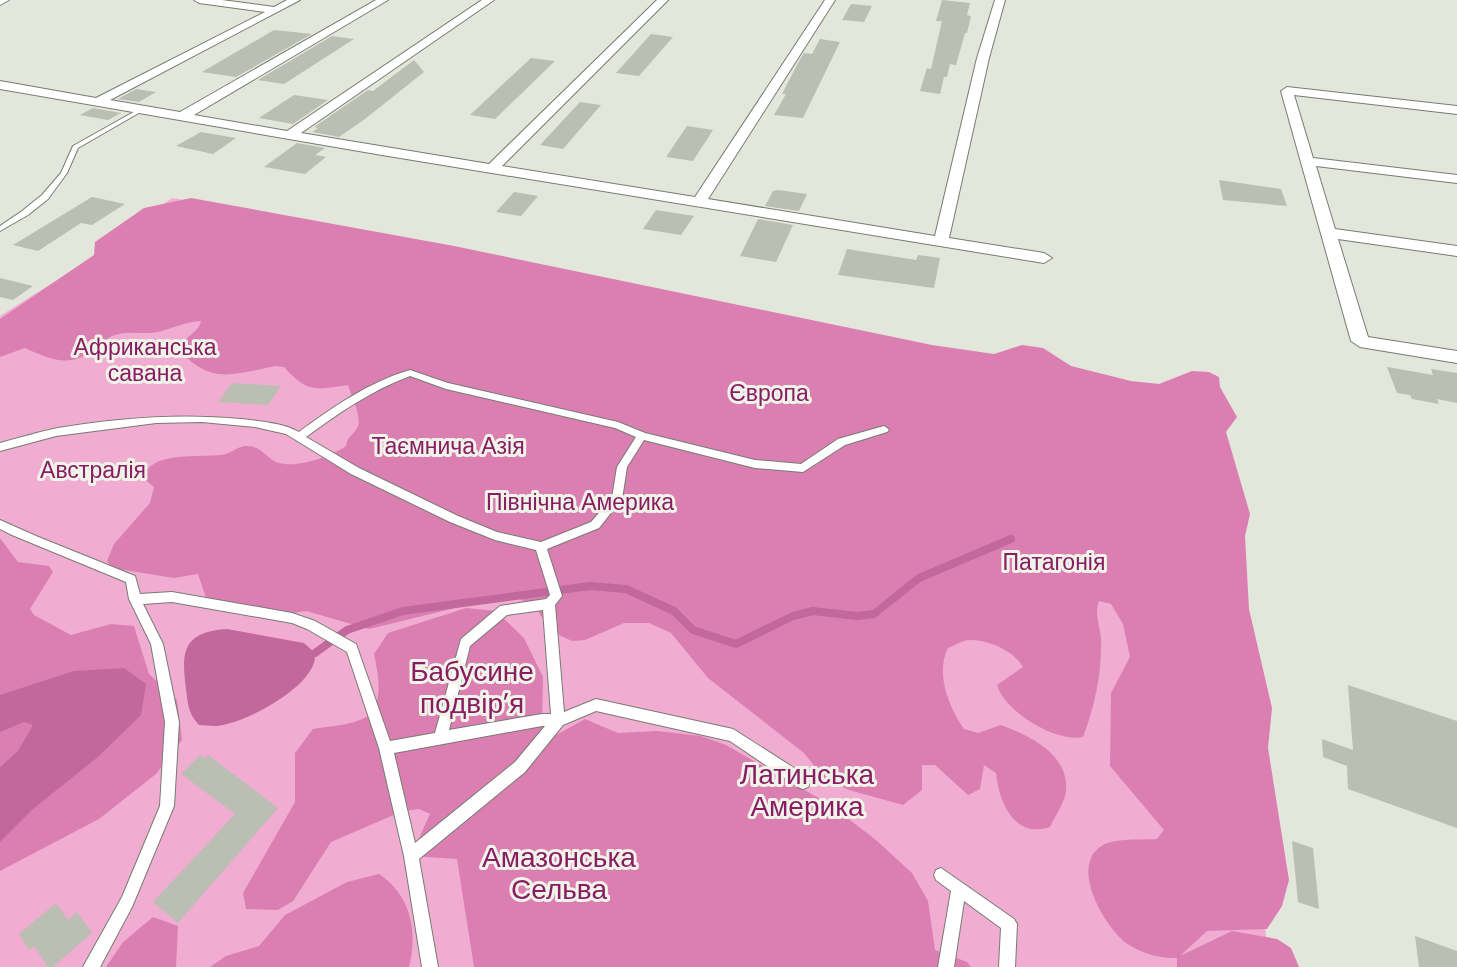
<svg xmlns="http://www.w3.org/2000/svg" width="1457" height="967" font-family="'DM Sans',sans-serif">
<rect width="100%" height="100%" fill="#e3e6db"/>
<path fill="#f0add1" d="M172 198 324 224 912 348 1250 774 1269 967H0V316L84 263Z"/>
<path fill="#db7fb3" d="M191 198 454 246 932 345 994 354 1022 345 1043 348 1071 366 1131 381 1159 384 1192 371 1209 372 1219 377 1220 387 1237 417 1226 432 1250 514 1245 536 1249 609 1272 708 1268 748 1289 880 1282 906 1267 929 1207 931 1180 956 1232 931 1277 939 1291 948 1299 967H1177V958C1160 959 1140 953 1126 943 1104 926 1068 865 1103 845 1116 838 1141 840 1157 839L1164 830 1110 766 1111 693 1130 657 1123 624 1111 604 1099 601C1094 614 1100 626 1101 639 1102 672 1095 706 1083 737 1056 743 1004 711 997 685L1023 667C1013 650 989 640 969 640 963 640 954 646 948 648 935 674 949 707 964 729L978 733 1001 725C1030 736 1069 754 1066 791 1065 802 1055 816 1050 827 1015 839 999 803 996 773L984 765 980 789 968 795 935 765H922V790L903 805 849 790 823 777 804 753 708 678 671 633 649 623H624L585 640 572 641 552 632 535 607 516 597 492 599 369 629 306 611 267 617 206 598 198 574 174 578 112 568 107 561 114 544 150 503 154 487 143 478C151 449 203 459 226 454 232 452 239 446 246 446 261 445 267 460 279 463 298 468 330 457 346 446 347 437 353 435 357 428 363 419 351 395 348 385 316 390 307 393 284 367L276 366C232 374 212 386 178 349 182 338 199 333 201 321 185 322 173 328 158 332 144 335 129 330 115 335 106 338 99 346 92 351 69 368 49 359 25 348L0 357V319L94 255 95 242 144 208Z
M0 538 18 562 49 566 53 572 30 609 34 615 71 635 111 624 134 626 149 674 177 700 182 740 156 774 99 819 0 871Z
M466 608 496 611 524 638 543 677 542 720 549 739 585 719 618 733 657 731 701 736 726 745 829 804 876 840 912 873 928 901 935 950 967 962 971 967H474L457 859 411 856 430 814 419 809 403 811 331 842 293 901 278 910 246 909 243 893 295 802V753L313 729C328 726 348 726 362 719 386 709 378 673 374 654L388 633Z
M379 874C411 895 418 932 409 967H210L226 956 259 946 285 915 347 882Z
M153 917 178 926 176 967H106L123 942Z"/>
<path fill="#c2689c" d="M227 629 304 643 315 653C319 685 243 725 215 726 210 726 204 725 199 725 188 713 188 704 186 689 181 651 183 632 227 629Z
M124 668 146 684 141 715 99 756 33 809 0 842V767L18 751 33 725 24 722 0 732V695L74 671Z"/>
<g fill="none" stroke-linecap="round" stroke-linejoin="round">
<path stroke="#c2689c" stroke-width="8" d="M315 653 347 630 403 611 590 586 626 589 674 611 693 630 736 644 793 616 813 611 857 616 874 614 919 578 1011 539"/>
</g>
<path fill="#bbbeb3" d="M942 0 970 3 967 15 971 16 967 33H965L956 65 950 64 947 77H944L940 94 920 91 927 68 931 69 942 21H936Z
M851 4 872 6 864 22 842 20Z
M274 30 312 34 236 77 202 72Z
M651 34 673 37 639 76 616 73Z
M332 36 354 39 284 84 258 80Z
M820 39 840 42 803 118 774 115 786 94H782L798 63 804 53 812 54Z
M531 58 555 61 495 119 470 115Z
M414 60 424 72 365 119 339 137 312 132 318 128 314 127 368 90 373 91Z
M136 89 156 92 139 102 118 99Z
M294 95 328 100 293 124 259 118Z
M580 102 601 105 563 149 540 145Z
M93 108 121 113 108 120 80 115Z
M687 126 713 130 693 161 666 157Z
M201 132 236 138 213 154 176 146Z
M297 143 325 148 315 155 326 157 305 174 264 167Z
M1219 180 1281 189 1287 206 1223 200Z
M778 190 807 194 799 211 765 206 773 191Z
M514 192 538 196 521 216 496 212Z
M92 197 125 204 92 225 81 223 38 251 13 245Z
M656 210 694 216 681 235 643 229Z
M758 219 793 225 776 262 740 256Z
M847 249 916 260 918 255 940 258 934 288 838 275Z
M0 278 33 286 13 300 0 297Z
M1387 367 1433 375 1431 369 1457 373V403L1437 399 1439 404 1412 399 1410 395 1397 393Z
M232 383 281 386 268 405 218 402Z
M1348 685 1457 721V828L1348 789 1347 766 1323 757 1322 739 1353 750Z
M200 755 205 758 208 755 278 808 178 923 153 902 235 814 181 774Z
M1292 841 1313 848 1319 909 1298 902Z
M56 903 68 920 77 912 92 933 53 967H48L34 946 29 950 19 934Z
M1415 936 1457 951V967H1419Z"/>
<g fill="none" stroke-linecap="round" stroke-linejoin="round">
<defs>
<path id="service" d="M139 109 144 110 78 148 67 173 48 199 28 215 0 231V226L22 211 42 195 61 173 73 146Z
M410 370 448 383 618 422 645 433 755 460 801 464 838 439 884 426 887 428 889 430 887 432 845 445 803 472 755 468 644 440 627 467 622 499 599 528 547 549 562 596 555 605 564 712 596 699 733 729 808 777 810 782 808 787 803 789 798 787 730 741 596 711 563 725 525 772 419 859 438 967H422L404 856 379 748 347 652 307 629 292 623 172 602 143 604 163 644 179 722 174 806 132 907 100 967H83L122 897 160 806 165 722 151 644 129 599 126 582 12 535 0 529V520L36 536 135 576 140 594 172 592 292 613 315 621 356 644 390 741 435 733 461 639 500 606 546 599 550 595 536 550 495 540 450 522 351 474 286 434 255 427 202 422 156 423 56 436 0 451V443C19 438 38 432 58 428 118 418 180 413 241 419 259 421 283 423 299 432 333 407 369 382 410 370ZM410 376 446 389 615 428 636 437 617 467 612 498 591 522 541 542 497 532 458 516 359 468 306 437C339 413 372 390 410 376ZM543 610 551 714H542L449 730 470 646 507 615ZM542 726H545L515 762 415 843 394 753Z
M941 868 1014 919 1017 924 1015 967H999L1001 928 964 901 954 967H938L951 891 936 880 934 875 936 870Z"/>
<path id="minor" d="M0 0H9L0 5Z
M194 0H222L274 7 287 0H300L110 100 180 112 376 0H388L194 115 287 131 482 0H494L301 133 489 164 657 0H668L502 166 695 197 825 0H835L708 199 935 236 977 58 995 0H1005L989 58 949 238 1044 253 1052 258 1044 263 382 155 0 89V81L96 98 265 12 199 3Z
M1287 87 1457 106V114L1294 95 1313 158 1457 175V183L1316 166 1335 229 1457 246V256L1338 239 1368 337 1457 351V363L1360 347 1351 341 1281 91Z"/>
</defs>
<use href="#service" stroke="#787b71" stroke-width="2"/>
<use href="#minor" stroke="#787b71" stroke-width="2"/>
<use href="#service" fill="#fff" fill-rule="evenodd"/>
<use href="#minor" fill="#fff" fill-rule="evenodd"/>
</g>
<g text-anchor="middle" stroke-width="6" stroke-linejoin="round" paint-order="stroke">
<g font-size="23" fill="#891c63" stroke="#f0f4e8">
<text x="145" y="355">Африканська<tspan x="145" dy="26">савана</tspan></text>
<text x="769" y="401">Європа</text>
<text x="448" y="454">Таємнича Азія</text>
<text x="93" y="478">Австралія</text>
<text x="580" y="510">Північна Америка</text>
<text x="1054" y="570">Патагонія</text>
</g>
<g font-size="28" fill="#891c63" stroke="#f0f4e8">
<text x="472" y="681">Бабусине<tspan x="472" dy="32">подвір’я</tspan></text>
<text x="807" y="784">Латинська<tspan x="807" dy="32">Америка</tspan></text>
<text x="559" y="867">Амазонська<tspan x="559" dy="32">Сельва</tspan></text>
</g>
</g>
</svg>
